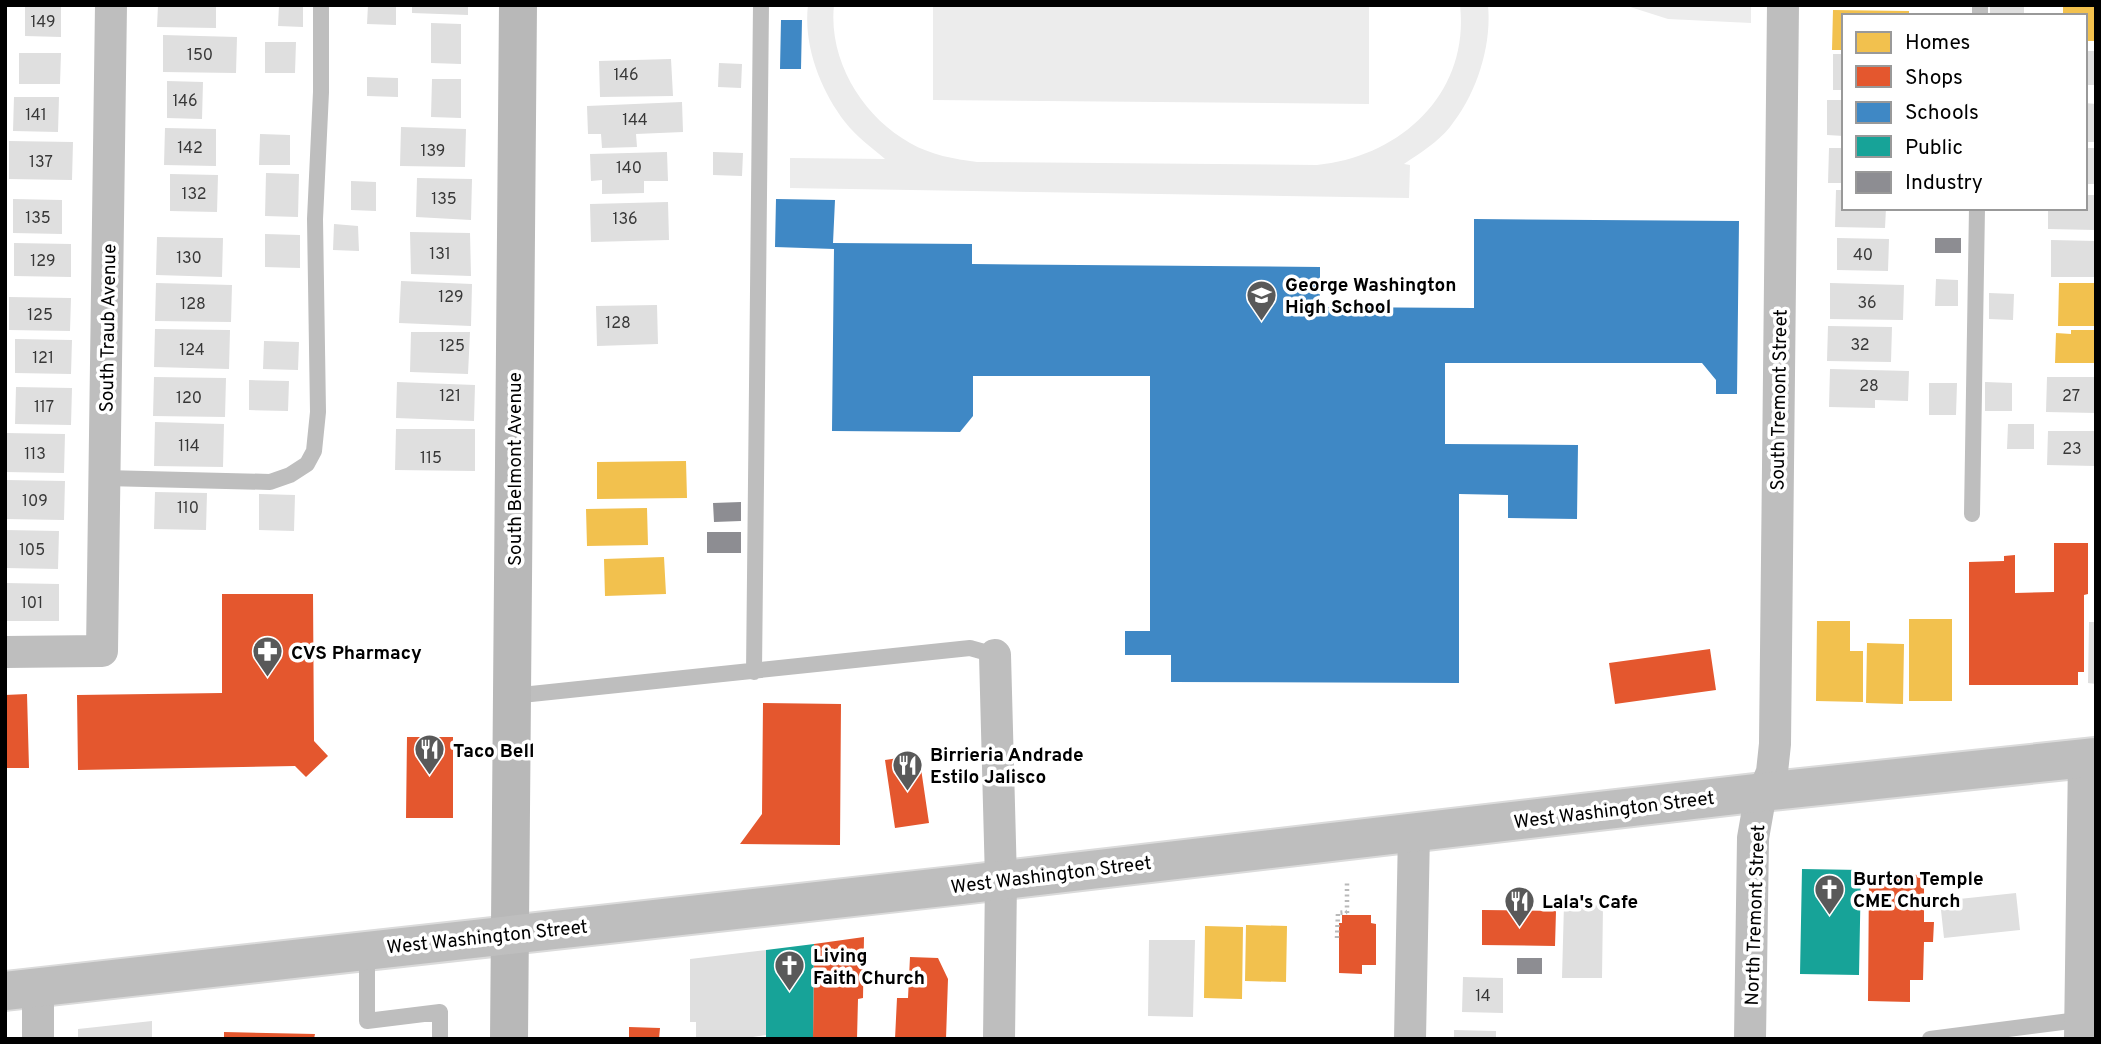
<svg xmlns="http://www.w3.org/2000/svg" width="2101" height="1044" font-family="Overpass,sans-serif">
<rect width="100%" height="100%" fill="#fff"/>
<path fill="#ececec" d="M808 5H834C828 61 863 117 910 143 931 155 954 159 977 162L1317 165C1400 157 1470 94 1460 5H1488C1492 47 1476 95 1450 127 1438 142 1420 153 1404 164L1410 165 1409 198 790 188V158L885 159C871 147 857 137 845 122 821 91 803 46 808 5Z
M933 5H1369V104L933 100Z
M1624 5H1751V23L1668 19Z"/>
<path fill="#f2c14e" d="M2063 6H2096V41H2085V16H2063Z
M1833 10 1909 11V16H1844V50H1832Z
M2059 283H2096V326H2058Z
M2071 330H2096V363H2055L2056 333 2071 334Z
M686 461 687 498 597 499V462Z
M647 508 648 545 587 546 586 509Z
M664 557 666 594 605 596 604 559Z
M1909 619H1952V701H1909Z
M1817 621H1850V651H1863V702L1816 701Z
M1867 643 1904 644 1903 704 1866 703Z
M1246 925 1287 926 1286 982 1245 981Z
M1205 926 1243 927 1242 999 1204 998Z"/>
<path fill="#e4572e" d="M2054 543H2088V594L2084 595V672H2078V685H1969V562L2004 561V556L2015 555V593L2054 592Z
M222 594H313L314 741 328 756 306 777 295 766 78 770 77 695 222 693Z
M1710 649 1716 690 1615 704 1609 663Z
M27 694 29 768H5V695Z
M763 703 841 704 840 845 740 844 762 814Z
M407 737H453V818H406Z
M919 755 929 823 895 828 885 760Z
M1869 874 1924 875V922H1934L1933 942H1924L1923 980H1910V1002L1868 1001Z
M1482 910 1556 911 1555 946 1482 945Z
M1342 915H1371V923L1376 924V965H1362V974L1339 973V923H1342Z
M864 937 863 998 858 999 857 1039H813L814 944Z
M910 957 938 958 948 979 946 1039H895L897 998H908Z
M629 1027 660 1028 659 1039H629Z
M224 1032 315 1034 314 1039H224Z"/>
<path fill="#3f88c5" d="M781 20H802L801 69H780Z
M776 199 835 200 833 243 972 244V264L1320 267V307L1474 308V219L1739 221 1737 394H1716V380L1702 363H1445V444L1578 445 1577 519 1508 518V495L1459 494V683L1171 682V655H1125V631H1150V376H973V416L960 432 832 431 834 249 775 247Z"/>
<path fill="#17a398" d="M1802 869 1861 870 1859 975 1800 974Z
M814 944 813 1039H766V950Z"/>
<path fill="#8d8d92" d="M1935 238H1961V253H1935Z
M741 502V521L714 522 713 503Z
M707 532H741V553H707Z
M1517 958H1542V974H1517Z"/>
<path fill="#dfdfdf" d="M25 5H61V37L25 36Z
M158 5H216V28L157 27Z
M279 5H303V27L278 26Z
M368 5H396V25L367 24Z
M412 5H468V15L412 13Z
M1990 5H2024V16H1990Z
M431 23 461 24V64L431 63Z
M163 35 237 37 236 73 163 72Z
M265 42H296L295 73H265Z
M2085 51H2096V85H2085Z
M19 53H61L60 84H19Z
M1833 54H1844V90H1833Z
M671 59 673 96 600 97 599 61Z
M719 63 742 64 741 88 718 87Z
M367 77 398 78V97L367 96Z
M432 79H461V118L431 117Z
M167 81 203 82 202 119 167 118Z
M14 97H59L58 132 13 131Z
M1827 100H1844V136L1827 135Z
M682 102 683 132 636 134 637 147 602 148 601 134H588L587 106Z
M2085 103 2096 104V142H2085Z
M401 127 466 129 465 167 400 166Z
M165 128 216 129V166L164 165Z
M260 134 290 135V165H259Z
M9 141 73 142 72 180 9 179Z
M1829 148H1844V183H1828Z
M2085 148H2096V184H2085Z
M667 152 668 181H644V193L602 194V180L591 181 590 154Z
M713 152 743 153 742 176 713 175Z
M266 173 299 174 298 217 265 216Z
M170 174 218 175 217 212 170 211Z
M417 178 472 179 471 220 416 217Z
M351 181 376 182V211L351 210Z
M1836 190H1844V208H1886L1885 228 1835 227Z
M2085 195H2096V230L2048 229V208H2085Z
M13 199 62 200V234L13 233Z
M668 202 669 240 591 242 590 204Z
M334 224 358 226 359 251 333 250Z
M410 232 470 233 471 276 411 274Z
M265 234 300 235V268L265 267Z
M157 237 223 238 222 277 156 275Z
M1837 238 1889 239 1888 271 1837 270Z
M2051 240 2096 241V277H2051Z
M14 243 71 244V277L14 276Z
M1936 279 1958 280V306H1935Z
M401 281 472 284 471 326 399 323Z
M156 283 232 285 231 322 155 321Z
M1830 283 1904 285 1903 320 1830 319Z
M1989 293 2014 294 2013 320 1989 319Z
M9 297 71 298 70 331 9 330Z
M657 305 658 344 597 346 596 306Z
M1828 326 1892 327 1891 362 1827 361Z
M155 329 230 330 229 369 154 367Z
M411 332H470L468 374 410 372Z
M15 339 72 340 71 374 15 373Z
M264 341 299 342 298 370 263 369Z
M1830 369 1909 371 1908 401 1875 400V408L1829 407Z
M154 377 226 378 225 417 153 416Z
M2047 377H2096V413L2046 412Z
M249 380 289 381 288 411 249 410Z
M397 382 475 385 474 421 396 418Z
M1985 382 2012 383V411H1985Z
M1929 383H1957L1956 415H1929Z
M16 387 72 388 71 425 15 424Z
M155 422 224 424 223 467 154 466Z
M2008 424H2034V449H2007Z
M396 429H475V471L395 470Z
M2048 431H2096V466L2047 465Z
M5 433 65 434 64 473 5 472Z
M6 480 65 481 64 520 6 519Z
M155 492 207 493 206 530 154 529Z
M259 494 295 495 294 531 259 530Z
M5 530 59 531 58 569 5 568Z
M5 583 59 584V621H5Z
M2089 622H2096V684L2088 683Z
M2016 893 2020 930 1944 938 1940 901Z
M1564 904 1603 905 1602 978H1562Z
M1149 940H1195L1193 1017 1148 1016Z
M766 950V1035L740 1039H696V1022H690V959Z
M1463 977 1503 978V1013L1462 1012Z
M152 1021V1039H78V1029Z
M1454 1030 1496 1031V1039H1454Z"/>
<g fill="none" stroke-linecap="round" stroke-linejoin="round">
<defs>
<path id="primary" d="M5 991 961 885 1763 792 2096 757"/>
</defs>
<use href="#primary" stroke="#dbdbdb" stroke-width="42"/>
<path stroke="#b9b9b9" stroke-width="4.5" stroke-dasharray="2 3.5" stroke-linecap="butt" d="M1347 913V882
M1337 938 1338 913 1347 912"/>
<path stroke="#bebebe" stroke-width="16" d="M1980 16V5
M105 478 270 482 290 475 307 464 314 451 318 412 315 219 321 92V5
M1972 514 1977 208
M754 672 761 5
M512 696 970 648 995 655
M367 949V1021L440 1012V1039
M1930 1039 2086 1019"/>
<path stroke="#bebebe" stroke-width="32" d="M5 652 102 651 111 5
M995 655 1001 880 999 1039
M38 987V1039
M1410 1039 1414 832
M1750 1039 1753 838 1759 804 1772 772 1775 744 1783 5
M2080 1039 2084 758"/>
<path stroke="#b8b8b8" stroke-width="38" d="M509 1039 518 5"/>
<use href="#primary" stroke="#bebebe" stroke-width="38"/>
</g>
<defs>
<symbol id="school-pin" viewBox="-11 -11 22 30"><path d="M0 17L-7.5 6A9.5 9.5 0 1 1 7.5 6Z" fill="#595959" stroke="#fff"/><path d="M0-5L7-2L0 1L-7-2ZM-4 1L0 2.5L4 1V4Q0 6-4 4Z" fill="#fff"/></symbol>
<symbol id="pharmacy-pin" viewBox="-11 -11 22 30"><path d="M0 17L-7.5 6A9.5 9.5 0 1 1 7.5 6Z" fill="#595959" stroke="#fff"/><path d="M-2-6h4v4h4v4h-4v4h-4v-4h-4v-4h4Z" fill="#fff"/></symbol>
<symbol id="restaurant-pin" viewBox="-11 -11 22 30"><path d="M0 17L-7.5 6A9.5 9.5 0 1 1 7.5 6Z" fill="#595959" stroke="#fff"/><path d="M-5-6h1v4h1v-4h1v4h1v-4h1v5L-1.5 .5V6h-2V.5L-5-1ZM5-6V6H3V1.5H1.5Q1.5-4 5-6Z" fill="#fff"/></symbol>
<symbol id="church-pin" viewBox="-11 -11 22 30"><path d="M0 17L-7.5 6A9.5 9.5 0 1 1 7.5 6Z" fill="#595959" stroke="#fff"/><path d="M-1.2-6h2.4v3.5h3.3v2.4h-3.3V6h-2.4V-.1h-3.3v-2.4h3.3Z" fill="#fff"/></symbol>
</defs>
<g fill-rule="evenodd">
<use href="#school-pin" x="1244" y="278" width="35" height="47"/>
<use href="#pharmacy-pin" x="250" y="634" width="35" height="47"/>
<use href="#restaurant-pin" x="412" y="732" width="35" height="47"/>
<use href="#restaurant-pin" x="890" y="748" width="35" height="47"/>
<use href="#church-pin" x="1812" y="872" width="35" height="47"/>
<use href="#restaurant-pin" x="1502" y="884" width="35" height="47"/>
<use href="#church-pin" x="772" y="948" width="35" height="47"/>
</g>
<g text-anchor="middle" stroke-width="7" stroke-linejoin="round" paint-order="stroke">
<g font-size="16" fill="#383838">
<text x="43" y="27">149</text>
<text x="200" y="60">150</text>
<text x="626" y="80">146</text>
<text x="185" y="106">146</text>
<text x="36" y="120">141</text>
<text x="635" y="125">144</text>
<text x="190" y="153">142</text>
<text x="433" y="156">139</text>
<text x="41" y="167">137</text>
<text x="629" y="173">140</text>
<text x="194" y="199">132</text>
<text x="444" y="204">135</text>
<text x="38" y="223">135</text>
<text x="625" y="224">136</text>
<text x="440" y="259">131</text>
<text x="1863" y="260">40</text>
<text x="189" y="263">130</text>
<text x="43" y="266">129</text>
<text x="451" y="302">129</text>
<text x="1867" y="308">36</text>
<text x="193" y="309">128</text>
<text x="40" y="320">125</text>
<text x="618" y="328">128</text>
<text x="1860" y="350">32</text>
<text x="452" y="351">125</text>
<text x="192" y="355">124</text>
<text x="43" y="363">121</text>
<text x="1869" y="391">28</text>
<text x="450" y="401">121</text>
<text x="2071" y="401">27</text>
<text x="189" y="403">120</text>
<text x="44" y="412">117</text>
<text x="189" y="451">114</text>
<text x="2072" y="454">23</text>
<text x="35" y="459">113</text>
<text x="431" y="463">115</text>
<text x="35" y="506">109</text>
<text x="188" y="513">110</text>
<text x="32" y="555">105</text>
<text x="32" y="608">101</text>
<text x="1483" y="1001">14</text>
</g>
<g font-size="19" font-weight="bold" fill="#000" stroke="#fff" text-anchor="start">
<text x="1285" y="291">George Washington<tspan x="1285" dy="22">High School</tspan></text>
<text x="291" y="659">CVS Pharmacy</text>
<text x="453" y="757">Taco Bell</text>
<text x="930" y="761">Birrieria Andrade<tspan x="930" dy="22">Estilo Jalisco</tspan></text>
<text x="1853" y="885">Burton Temple<tspan x="1853" dy="22">CME Church</tspan></text>
<text x="1542" y="908">Lala's Cafe</text>
<text x="813" y="962">Living<tspan x="813" dy="22">Faith Church</tspan></text>
</g>
<g font-size="19" fill="#000" stroke="#fff">
<text transform="translate(107 328) rotate(-89)" y="7">South Traub Avenue</text>
<text transform="translate(1778 400) rotate(-89)" y="7">South Tremont Street</text>
<text transform="translate(514 469) rotate(-90)" y="7">South Belmont Avenue</text>
<text transform="translate(1614 809) rotate(-7)" y="7">West Washington Street</text>
<text transform="translate(1051 874) rotate(-7)" y="7">West Washington Street</text>
<text transform="translate(1754 915) rotate(-88)" y="7">North Tremont Street</text>
<text transform="translate(487 936) rotate(-6)" y="7">West Washington Street</text>
</g>
</g>
<rect width="2101" height="1044" fill="none" stroke="#000000" stroke-width="14"/>
<rect x="1842" y="14" width="245" height="196" fill="#ffffff" stroke="#999999" stroke-width="2"/>
<rect x="1856" y="32" width="35" height="21" fill="#f2c14e" stroke="#999999" stroke-width="2"/>
<text x="1905" y="49" font-size="21" fill="#000000">Homes</text>
<rect x="1856" y="66" width="35" height="21" fill="#e4572e" stroke="#999999" stroke-width="2"/>
<text x="1905" y="84" font-size="21" fill="#000000">Shops</text>
<rect x="1856" y="102" width="35" height="21" fill="#3f88c5" stroke="#999999" stroke-width="2"/>
<text x="1905" y="119" font-size="21" fill="#000000">Schools</text>
<rect x="1856" y="136" width="35" height="21" fill="#17a398" stroke="#999999" stroke-width="2"/>
<text x="1905" y="154" font-size="21" fill="#000000">Public</text>
<rect x="1856" y="172" width="35" height="21" fill="#8d8d92" stroke="#999999" stroke-width="2"/>
<text x="1905" y="189" font-size="21" fill="#000000">Industry</text>
</svg>
